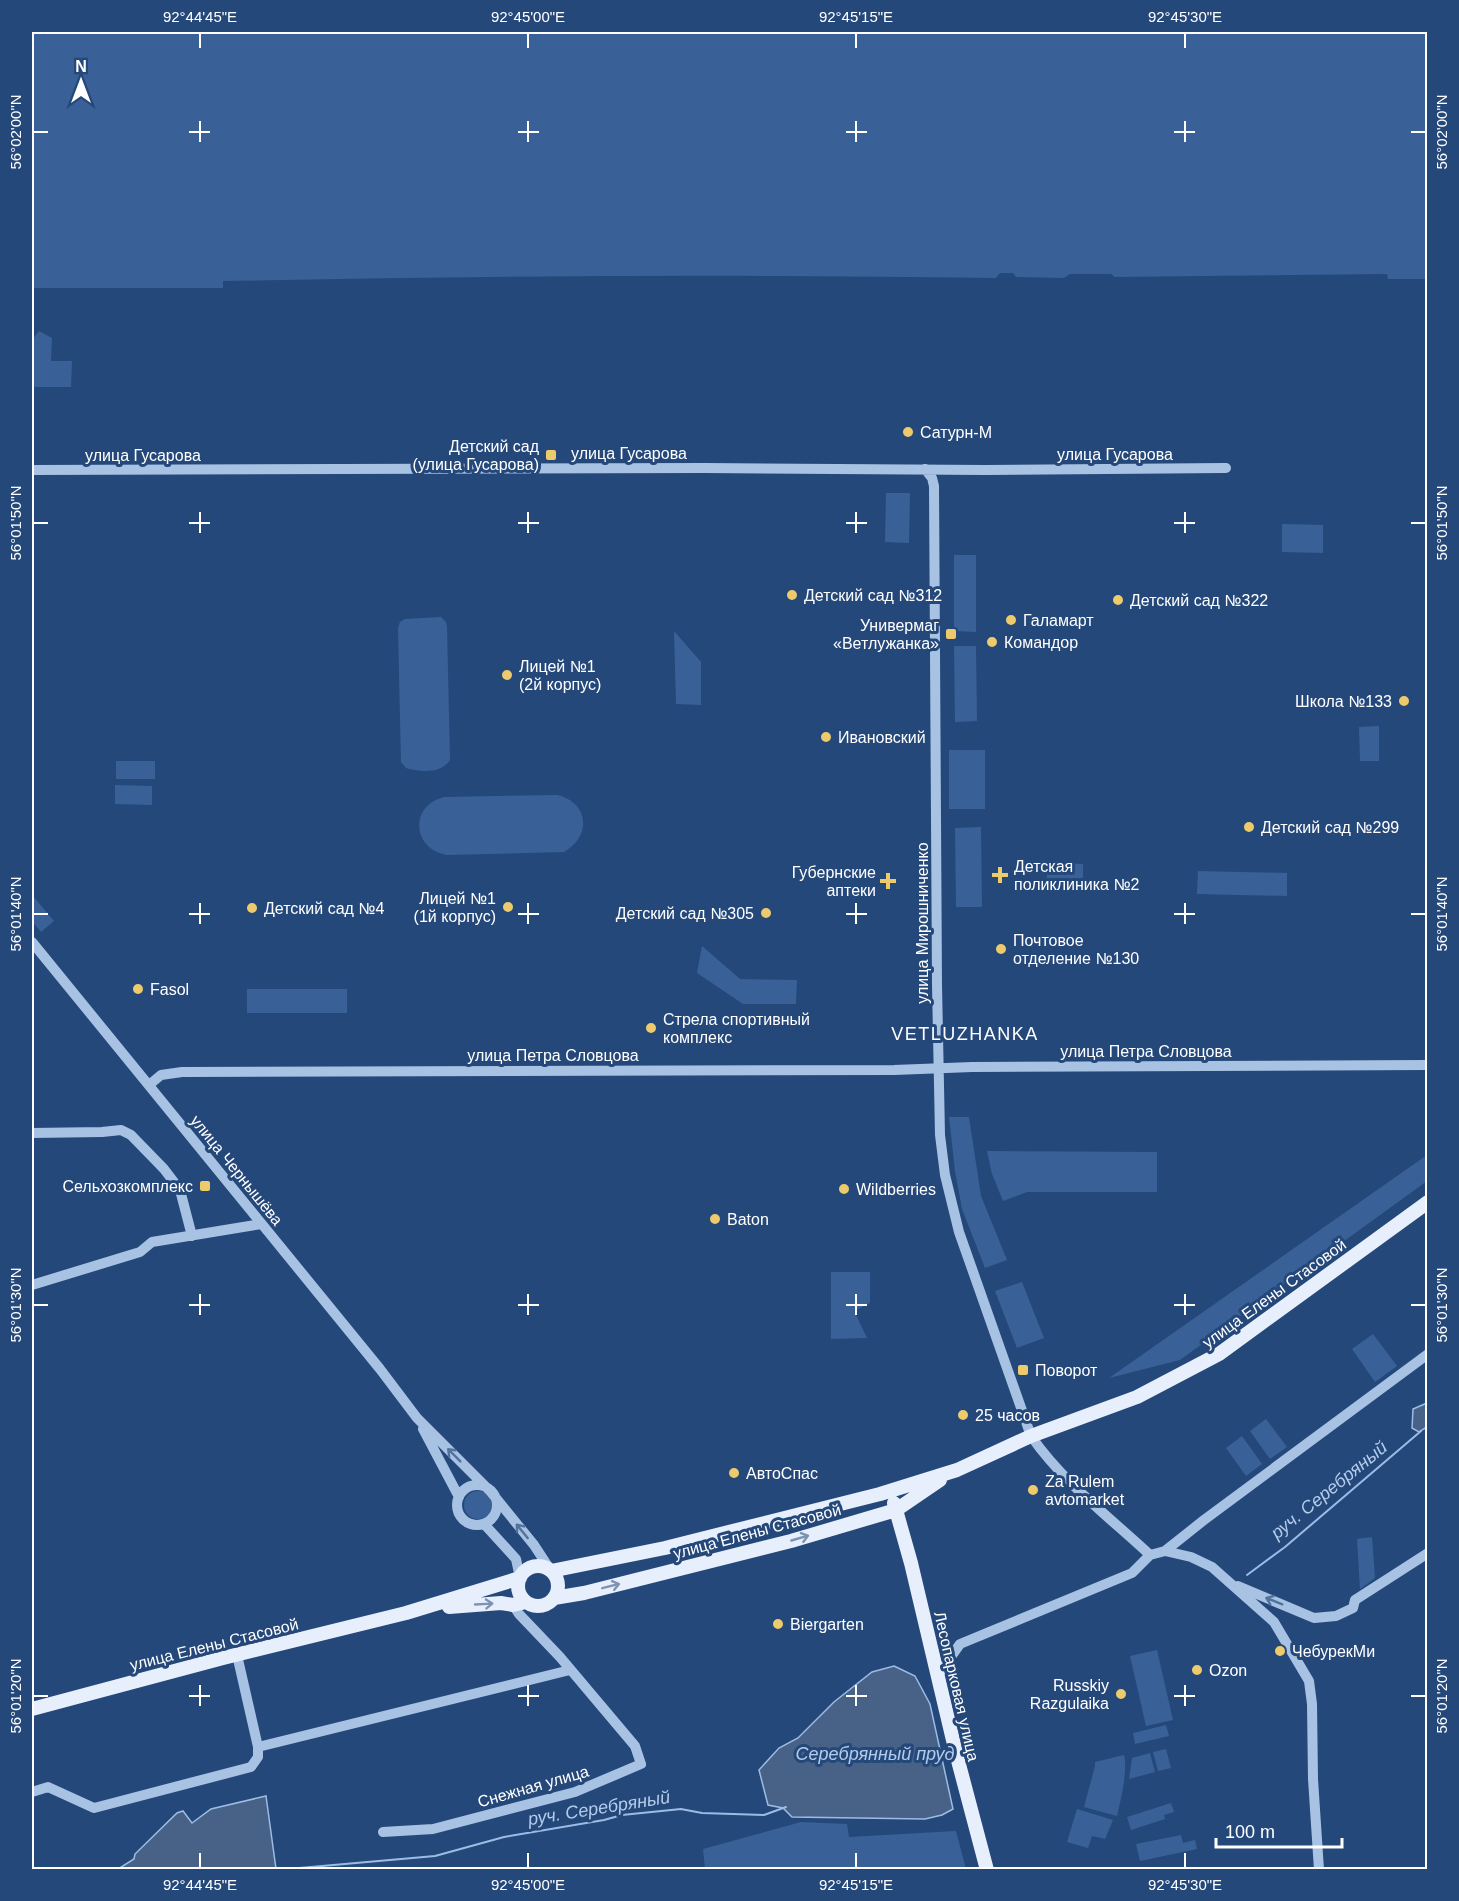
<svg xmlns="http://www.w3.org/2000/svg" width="1459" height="1901" font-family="Helvetica,sans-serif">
<rect width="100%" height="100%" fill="#25487a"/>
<path fill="#396197" d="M32 32H1427V279H1388L1387 274 1115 277 1111 274H1070L1064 278 1016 277 1013 273H1000L996 278C738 274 481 276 223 281V288H32Z
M39 331 52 338 51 361H72L71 387H32V340Z
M886 493H910L909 543 885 542Z
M1282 524 1323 525V553L1282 552Z
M954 555H976V632L954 631Z
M441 617 446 622 447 627 450 760C441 774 420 772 406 768L401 762 398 628 400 622 405 619Z
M674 631 701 662V705L676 704Z
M954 646H976L977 721 955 722Z
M1379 726V761H1360L1359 727Z
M949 750H985V809H949Z
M116 761H155V779H116Z
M115 785 152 786V805L115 804Z
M557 795C589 802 592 836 564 852L447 855C412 849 409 806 444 797Z
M981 827 982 907H956L955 828Z
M1047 863 1083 864V891L1047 890Z
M1198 871 1287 873V896L1197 894Z
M32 895 54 921 41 932 32 921Z
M702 946 740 979 797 980 796 1004H743L697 973Z
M247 989H347V1013H247Z
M949 1117H969L981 1196 1007 1260 985 1268 962 1209 955 1171Z
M987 1151 1157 1152V1192H1027L1003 1201 992 1174Z
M1427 1155V1181L1180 1360 1109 1378Z
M831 1272H870V1303L854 1311 867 1338 831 1339Z
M1022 1282 1044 1338 1017 1348 995 1291Z
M1373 1334 1397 1366 1375 1382 1352 1349Z
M1266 1419 1287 1447 1270 1459 1250 1431Z
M1242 1436 1262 1464 1246 1476 1226 1448Z
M464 1505a14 14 0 1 1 28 0a14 14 0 1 1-28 0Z
M1372 1537 1375 1578 1360 1589 1357 1539Z
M1157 1650 1173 1720 1146 1726 1130 1656Z
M1166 1725 1169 1736 1135 1744 1133 1733Z
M1166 1749 1171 1768 1158 1771 1153 1752Z
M1150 1753 1155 1772 1129 1779 1132 1758Z
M1124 1755C1128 1771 1121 1799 1117 1816L1084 1807 1095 1766V1762Z
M1171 1803 1174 1812 1164 1815 1165 1819 1131 1830 1127 1817Z
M1077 1809 1113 1820 1105 1839 1092 1836 1088 1848 1067 1842Z
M801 1822 847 1824 849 1837 956 1831 966 1869H705L703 1849Z
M1181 1835 1183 1843 1195 1840 1197 1849 1140 1861 1136 1844Z"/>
<path fill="#476286" stroke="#9dbce5" stroke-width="1.5" d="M1427 1403V1427L1419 1432 1412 1428 1413 1409Z
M894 1666 915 1676 930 1704 953 1809 942 1815 925 1819 792 1817 783 1808 768 1805 759 1770 779 1748 798 1738 834 1702 872 1672Z
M266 1796 276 1869H118L134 1859 135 1854 177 1813 183 1811 192 1823 211 1809Z"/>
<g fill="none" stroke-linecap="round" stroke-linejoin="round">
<path stroke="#9dbce5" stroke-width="2" d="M1247 1575 1285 1547 1421 1431
M277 1870 435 1856 504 1837 604 1820 622 1815 681 1809 702 1813 764 1815 786 1807"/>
<path stroke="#a8c2e4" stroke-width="10" d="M925 469 932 478 934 486 937 985 940 1135 945 1175 959 1232 1031 1436C1063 1482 1109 1517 1150 1555L1165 1551 1191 1557 1212 1567 1274 1622 1309 1681 1312 1704 1313 1779 1319 1870
M32 470 705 468 985 470 1226 468
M32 942 380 1369 417 1418 491 1492 534 1545 551 1571
M149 1085 161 1075 182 1072 894 1070 972 1067 1428 1065
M32 1133 102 1132 121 1130 131 1135 164 1169 180 1190 192 1236
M32 1285 140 1252 152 1242 261 1224
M423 1429 459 1497
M457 1505a20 20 0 1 1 40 0a20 20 0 1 1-40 0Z
M484 1524 516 1559 520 1578
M1165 1551 1204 1520 1428 1354
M1238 1586 1314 1618 1336 1616 1353 1608 1355 1600 1428 1553
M938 1675 960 1644 1132 1573 1150 1555
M258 1747 570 1670
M32 1792 48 1787 94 1808 251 1767 258 1757V1747L237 1655
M383 1832 433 1829 575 1792 641 1764 635 1746 560 1657 519 1614 513 1605"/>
<path stroke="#e8effc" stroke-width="14" d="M894 1503 911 1563 956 1753 987 1870
M518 1586a20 20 0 1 1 40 0a20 20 0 1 1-40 0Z
M551 1571 665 1548 880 1494 957 1470 1031 1436 1137 1397 1219 1354 1428 1202
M554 1598 584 1593 791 1541 896 1510 940 1480
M449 1607 501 1603 513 1605 526 1602
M32 1709 223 1658 406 1613 520 1578"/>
</g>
<defs><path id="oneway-shaft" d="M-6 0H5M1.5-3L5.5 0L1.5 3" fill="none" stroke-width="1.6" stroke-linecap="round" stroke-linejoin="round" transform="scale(1.5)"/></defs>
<g stroke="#53739f">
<use href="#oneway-shaft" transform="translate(454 1455) rotate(-135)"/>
<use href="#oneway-shaft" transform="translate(522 1531) rotate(-129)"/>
<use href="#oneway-shaft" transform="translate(1274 1601) rotate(-158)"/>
</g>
<g stroke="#7d93b4">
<use href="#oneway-shaft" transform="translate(800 1538) rotate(-16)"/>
<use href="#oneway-shaft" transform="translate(611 1586) rotate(-14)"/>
<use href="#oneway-shaft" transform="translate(484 1604) rotate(-3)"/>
</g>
<path fill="none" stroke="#fff" stroke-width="2" d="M200 33V48M528 33V48M856 33V48M1185 33V48M200 121V142M528 121V142M856 121V142M1185 121V142M33 132H48M189 132H210M518 132H539M846 132H867M1174 132H1195M1411 132H1426M200 512V533M528 512V533M856 512V533M1185 512V533M33 523H48M189 523H210M518 523H539M846 523H867M1174 523H1195M1411 523H1426M200 903V924M528 903V924M856 903V924M1185 903V924M33 914H48M189 914H210M518 914H539M846 914H867M1174 914H1195M1411 914H1426M200 1294V1315M528 1294V1315M856 1294V1315M1185 1294V1315M33 1305H48M189 1305H210M518 1305H539M846 1305H867M1174 1305H1195M1411 1305H1426M200 1685V1706M528 1685V1706M856 1685V1706M1185 1685V1706M33 1696H48M189 1696H210M518 1696H539M846 1696H867M1174 1696H1195M1411 1696H1426M200 1853V1868M528 1853V1868M856 1853V1868M1185 1853V1868"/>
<g fill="#edcb6d" stroke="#25487a" stroke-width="2">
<circle cx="908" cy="432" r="6"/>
<rect x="545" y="449" width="12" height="12" rx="3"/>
<circle cx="792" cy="595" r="6"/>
<circle cx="1118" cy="600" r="6"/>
<circle cx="1011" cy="620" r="6"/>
<rect x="945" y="628" width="12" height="12" rx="3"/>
<circle cx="992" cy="642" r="6"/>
<circle cx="507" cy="675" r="6"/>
<circle cx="1404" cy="701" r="6"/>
<circle cx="826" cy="737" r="6"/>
<circle cx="1249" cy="827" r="6"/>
<path d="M997 866h6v6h6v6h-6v6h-6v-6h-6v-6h6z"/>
<path d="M885 872h6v6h6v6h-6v6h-6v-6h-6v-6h6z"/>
<circle cx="508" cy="907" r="6"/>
<circle cx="252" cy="908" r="6"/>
<circle cx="766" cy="913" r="6"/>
<circle cx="1001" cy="949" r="6"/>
<circle cx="138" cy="989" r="6"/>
<circle cx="651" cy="1028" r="6"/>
<rect x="199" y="1180" width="12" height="12" rx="3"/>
<circle cx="844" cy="1189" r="6"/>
<circle cx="715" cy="1219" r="6"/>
<rect x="1017" y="1364" width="12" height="12" rx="3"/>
<circle cx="963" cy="1415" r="6"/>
<circle cx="734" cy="1473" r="6"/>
<circle cx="1033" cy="1490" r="6"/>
<circle cx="778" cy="1624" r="6"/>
<circle cx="1280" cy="1651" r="6"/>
<circle cx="1197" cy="1670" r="6"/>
<circle cx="1121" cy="1694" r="6"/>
</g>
<g text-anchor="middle" stroke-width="6" stroke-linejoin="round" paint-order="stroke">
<g font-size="16" fill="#fff" stroke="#25487a" text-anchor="start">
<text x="920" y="438">Сатурн-М</text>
<text x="539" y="452" text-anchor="end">Детский сад<tspan x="539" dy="18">(улица Гусарова)</tspan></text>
<text x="804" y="601">Детский сад №312</text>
<text x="1130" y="606">Детский сад №322</text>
<text x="1023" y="626">Галамарт</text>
<text x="939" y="631" text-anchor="end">Универмаг<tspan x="939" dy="18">«Ветлужанка»</tspan></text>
<text x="1004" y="648">Командор</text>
<text x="519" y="672">Лицей №1<tspan x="519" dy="18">(2й корпус)</tspan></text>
<text x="1392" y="707" text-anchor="end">Школа №133</text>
<text x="838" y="743">Ивановский</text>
<text x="1261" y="833">Детский сад №299</text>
<text x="1014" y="872">Детская<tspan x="1014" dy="18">поликлиника №2</tspan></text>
<text x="876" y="878" text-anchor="end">Губернские<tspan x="876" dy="18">аптеки</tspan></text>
<text x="496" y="904" text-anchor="end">Лицей №1<tspan x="496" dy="18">(1й корпус)</tspan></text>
<text x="264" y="914">Детский сад №4</text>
<text x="754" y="919" text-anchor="end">Детский сад №305</text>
<text x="1013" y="946">Почтовое<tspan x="1013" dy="18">отделение №130</tspan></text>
<text x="150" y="995">Fasol</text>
<text x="663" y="1025">Стрела спортивный<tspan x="663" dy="18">комплекс</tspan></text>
<text x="193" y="1192" text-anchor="end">Сельхозкомплекс</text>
<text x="856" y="1195">Wildberries</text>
<text x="727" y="1225">Baton</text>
<text x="1035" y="1376">Поворот</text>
<text x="975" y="1421">25 часов</text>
<text x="746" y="1479">АвтоСпас</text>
<text x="1045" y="1487">Za Rulem<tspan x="1045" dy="18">avtomarket</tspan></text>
<text x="790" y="1630">Biergarten</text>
<text x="1292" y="1657">ЧебурекМи</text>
<text x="1209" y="1676">Ozon</text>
<text x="1109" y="1691" text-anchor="end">Russkiy<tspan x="1109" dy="18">Razgulaika</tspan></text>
</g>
<g font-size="16" fill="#fff" stroke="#25487a">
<text x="629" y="459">улица Гусарова</text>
<text x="1115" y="460">улица Гусарова</text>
<text x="143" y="461">улица Гусарова</text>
<text transform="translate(922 923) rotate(-90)" y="6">улица Мирошниченко</text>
<text x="1146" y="1057">улица Петра Словцова</text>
<text x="553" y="1061">улица Петра Словцова</text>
<text transform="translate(237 1170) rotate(51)" y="6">улица Чернышёва</text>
<text transform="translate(1274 1293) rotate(-36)" y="6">улица Елены Стасовой</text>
<text transform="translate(757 1531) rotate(-15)" y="6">улица Елены Стасовой</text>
<text transform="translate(214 1644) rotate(-14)" y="6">улица Елены Стасовой</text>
<text transform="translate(957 1686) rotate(77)" y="6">Лесопарковая улица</text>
<text transform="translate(533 1786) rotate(-16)" y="6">Снежная улица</text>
</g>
<g font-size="18" letter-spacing="1.5" fill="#fff" stroke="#25487a">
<text x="965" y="1040">VETLUZHANKA</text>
</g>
<g font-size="18" font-style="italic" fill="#b3ccec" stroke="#25487a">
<text transform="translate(1329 1490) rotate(-39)" y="6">руч. Серебряный</text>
<text x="875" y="1760">Серебрянный пруд</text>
<text transform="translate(599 1808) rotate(-9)" y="6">руч. Серебряный</text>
</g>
</g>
<rect width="1459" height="1901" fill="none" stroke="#25487a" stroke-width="66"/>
<g transform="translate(81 81)" stroke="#25487a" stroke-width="4.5" paint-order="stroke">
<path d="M0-4.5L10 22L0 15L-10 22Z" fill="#ffffff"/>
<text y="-9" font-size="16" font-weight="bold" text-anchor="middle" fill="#ffffff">N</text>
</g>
<path d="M1216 1838v9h126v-9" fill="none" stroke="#ffffff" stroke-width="3"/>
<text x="1225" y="1838" font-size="18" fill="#ffffff" stroke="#25487a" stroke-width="4.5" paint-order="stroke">100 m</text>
<rect x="33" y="33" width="1393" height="1835" fill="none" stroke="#fff" stroke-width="2"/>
<g font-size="15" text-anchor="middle" fill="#fff">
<text x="200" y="22">92°44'45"E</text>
<text x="528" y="22">92°45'00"E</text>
<text x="856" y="22">92°45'15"E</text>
<text x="1185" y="22">92°45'30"E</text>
<text transform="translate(16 132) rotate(-90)" y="5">56°02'00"N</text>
<text transform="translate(1442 132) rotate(-90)" y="5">56°02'00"N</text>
<text transform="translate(16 523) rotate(-90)" y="5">56°01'50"N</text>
<text transform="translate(1442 523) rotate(-90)" y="5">56°01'50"N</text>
<text transform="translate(16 914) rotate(-90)" y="5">56°01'40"N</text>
<text transform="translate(1442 914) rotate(-90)" y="5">56°01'40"N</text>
<text transform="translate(16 1305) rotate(-90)" y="5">56°01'30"N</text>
<text transform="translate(1442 1305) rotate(-90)" y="5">56°01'30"N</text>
<text transform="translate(16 1696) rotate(-90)" y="5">56°01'20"N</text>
<text transform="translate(1442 1696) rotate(-90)" y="5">56°01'20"N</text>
<text x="200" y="1890">92°44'45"E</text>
<text x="528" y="1890">92°45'00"E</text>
<text x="856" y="1890">92°45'15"E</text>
<text x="1185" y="1890">92°45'30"E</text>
</g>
</svg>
